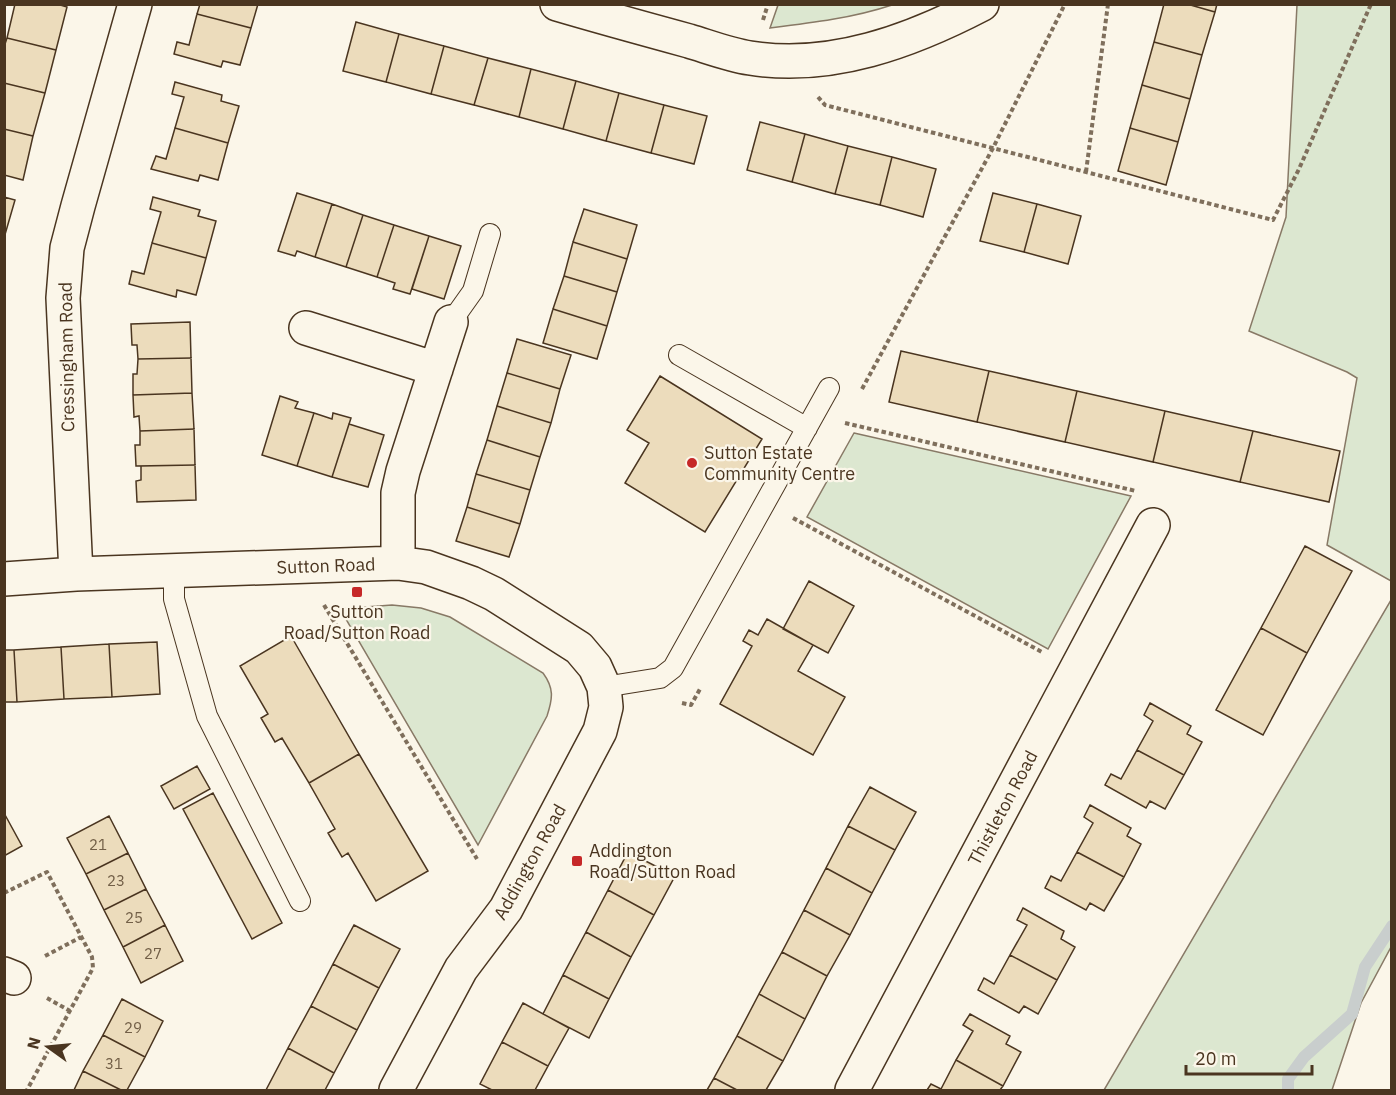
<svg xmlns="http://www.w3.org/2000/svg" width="1396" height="1095" font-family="'IBM Plex Sans',sans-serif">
<rect width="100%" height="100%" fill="#fbf6e9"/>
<path fill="#dce7d0" stroke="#887966" stroke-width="1.5" d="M778 5V4L892 5C853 18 811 23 770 28Z
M1297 5H1391V581L1327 545 1357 378 1347 372 1249 331 1286 217Z
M854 433 1131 496 1048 649 807 517Z
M1391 600V947L1361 1003 1332 1090H1104Z
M392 605 421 608 450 617 543 673C554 688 553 698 547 716L478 845 340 609Z"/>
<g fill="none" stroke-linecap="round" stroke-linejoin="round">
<path stroke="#c9cecd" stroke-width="12" d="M1288 1090V1079L1304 1057 1352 1014 1365 967 1392 926"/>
</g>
<path fill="#ecdcbc" stroke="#4a3520" stroke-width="1.5" d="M15 4H57L67 7 56 50 7 38Z
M200 4H258L251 28 197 14Z
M1164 4H1187L1215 12 1202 55 1154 42Z
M1187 4H1217L1215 12Z
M197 14 251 28 240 65 223 61 221 67 174 54 177 42 189 45Z
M356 22 399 34 386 82 343 71Z
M399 34 444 46 431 94 386 82Z
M7 38 56 50 45 93 4 83V47Z
M1154 42 1202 55 1190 99 1142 85Z
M444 46 488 58 474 105 431 94Z
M488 58 531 69 519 117 474 105Z
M531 69 576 81 563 129 519 117Z
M576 81 619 93 606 141 563 129Z
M175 82 222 95 221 101 239 106 228 143 175 128 184 97 172 94Z
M4 83 45 93 33 136 4 129Z
M1142 85 1190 99 1178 142 1130 128Z
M619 93 664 105 651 153 606 141Z
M664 105 707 116 694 164 651 153Z
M760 122 805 134 792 182 747 170Z
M175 128 228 143 218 180 200 175 198 181 151 169 156 156 166 159Z
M1130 128 1178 142 1166 185 1118 171Z
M4 129 33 136 23 180 4 175Z
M805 134 848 146 835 194 792 182Z
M848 146 892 157 880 205 835 194Z
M892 157 936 169 923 217 880 205Z
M297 193 332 204 315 257 297 251 295 256 278 251Z
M993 193 1037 204 1024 252 980 241Z
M4 197 15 200 4 238Z
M153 197 200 210 198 216 216 221 206 258 152 243 161 212 150 209Z
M332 204 363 215 346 267 315 257Z
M1037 204 1081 216 1068 264 1024 252Z
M584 209 637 225 627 259 573 242Z
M363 215 394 225 377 277 346 267Z
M394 225 429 236 410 294 393 289 395 283 377 277Z
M429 236 461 246 444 299 412 289Z
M573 242 627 259 617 292 564 276Z
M152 243 206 258 196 295 177 290 176 297 129 284 132 271 144 274Z
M564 276 617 292 607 326 553 309Z
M553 309 607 326 597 359 543 343Z
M190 322 191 358 138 359 137 345H132L131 324Z
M517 339 571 355 560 389 507 373Z
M901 351 989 371 977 422 889 402Z
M191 358 192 393 133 395V374H137L138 359Z
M989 371 1077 391 1065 442 977 422Z
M507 373 560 389 551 423 497 406Z
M660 376 762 439 705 532 625 483 649 443 627 430Z
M1077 391 1165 411 1153 462 1065 442Z
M192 393 194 429 140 431 139 416 134 417 133 395Z
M280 396 298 402 295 408 314 413 297 466 262 455Z
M497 406 551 423 540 457 487 440Z
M1165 411 1253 431 1240 482 1153 462Z
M314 413 332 419 333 413 351 418 332 477 297 466Z
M349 424 384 435 368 487 332 477Z
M194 429 195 465 136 466 135 445H140V431Z
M1253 431 1340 451 1329 502 1240 482Z
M487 440 540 457 530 490 476 474Z
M195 465 196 500 137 502 136 481 141 480V466Z
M476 474 530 490 520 524 467 507Z
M467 507 520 524 509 557 456 541Z
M1305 546 1352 571 1307 653 1261 628Z
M809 581 854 606 828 653 783 629Z
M767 619 813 645 798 671 845 697 813 755 720 704 752 646 743 641 749 630 758 635Z
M1261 628 1307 653 1263 735 1216 710Z
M291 636 359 754 309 783 282 738 275 742 261 718 268 714 240 666Z
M157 642 160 694 112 697 109 644Z
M109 644 112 697 64 699 61 647Z
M61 647 64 699 17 702 14 650Z
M4 650H14L17 702H4Z
M1150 703 1191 726 1187 734 1202 742 1184 775 1137 750 1153 721 1144 715Z
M1137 750 1184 775 1165 809 1150 801 1146 808 1105 785 1111 774 1121 779Z
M359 754 428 871 376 901 348 853 342 857 328 833 335 829 309 783Z
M197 766 210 789 174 809 161 786Z
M870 787 916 812 895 850 848 826Z
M213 793 282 923 252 939 183 809Z
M1090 805 1131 828 1127 836 1141 844 1124 877 1077 852 1093 823 1084 817Z
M4 813 22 846 4 856Z
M109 816 128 853 86 874 67 838Z
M848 826 895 850 872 893 826 868Z
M628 852 675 876 654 915 608 890Z
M1077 852 1124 877 1104 911 1090 903 1086 910 1045 888 1051 876 1061 881Z
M128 853 146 889 104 910 86 874Z
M826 868 872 893 850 935 804 910Z
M146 889 165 925 123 947 104 910Z
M608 890 654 915 631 957 586 932Z
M1023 908 1064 931 1061 939 1075 947 1057 980 1010 955 1027 925 1017 920Z
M804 910 850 935 827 976 782 952Z
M165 925 183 961 141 983 123 947Z
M354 925 400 949 379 988 333 964Z
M586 932 631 957 609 999 563 975Z
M782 952 827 976 805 1019 759 994Z
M1010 955 1057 980 1038 1014 1024 1006 1019 1013 978 990 984 978 994 984Z
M333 964 379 988 357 1030 311 1006Z
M563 975 609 999 589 1038 543 1014Z
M759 994 805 1019 783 1061 737 1036Z
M122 999 163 1021 145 1057 103 1035Z
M523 1003 569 1028 548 1066 502 1042Z
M311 1006 357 1030 334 1073 288 1048Z
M970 1014 1010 1036 1006 1044 1021 1052 1003 1086 956 1060 973 1031 963 1025Z
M103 1035 145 1057 127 1090H121L83 1071Z
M737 1036 783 1061 766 1090H737L714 1078Z
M502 1042 548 1066 535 1090H492L480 1084Z
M288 1048 334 1073 325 1090H266Z
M956 1060 1003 1086 1000 1090H927L931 1084 941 1089Z
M83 1071 121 1090H74Z
M714 1078 737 1090H707Z"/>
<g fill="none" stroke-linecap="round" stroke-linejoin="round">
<defs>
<path id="service" d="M451 322 473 291 490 234
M679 355 807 428
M174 570V599L207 716 300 901
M604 687 660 678 673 668 829 388"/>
<path id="minor" d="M557 4C601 17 645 29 689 41 709 47 730 55 750 58 831 71 911 41 982 4
M306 328 436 369
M398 563V493L403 471 451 322
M76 574 63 298 67 248 78 206 135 4
M4 579 76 574 398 563 426 567 471 583 494 594 579 648 595 667 604 687 606 707 600 731 506 909 461 969 396 1090
M4 974 14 978
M852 1090 1153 525"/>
</defs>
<use href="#service" stroke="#4a3520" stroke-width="22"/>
<use href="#minor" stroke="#4a3520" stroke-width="36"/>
<path stroke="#7f6f5c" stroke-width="4" stroke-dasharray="4.5 3" stroke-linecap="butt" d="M763 20 768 4
M818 97 825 105 1273 220 1299 169 1371 4
M1086 172 1108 4
M862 389 993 148 1065 4
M845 423 1136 491
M793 518 1042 652
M324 605 477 859
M682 703 691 705 700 689
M4 893 47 872 92 957 93 968 27 1090
M45 956 81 937
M47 998 70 1011"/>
<use href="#service" stroke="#fbf6e9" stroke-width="20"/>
<use href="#minor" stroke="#fbf6e9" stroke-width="33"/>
</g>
<g fill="#c62828" stroke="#fbf6e9" stroke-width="2">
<circle cx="692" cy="463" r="6"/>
<rect x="351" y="586" width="12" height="12" rx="3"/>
<rect x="571" y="855" width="12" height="12" rx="3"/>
</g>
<g text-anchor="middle" stroke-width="4.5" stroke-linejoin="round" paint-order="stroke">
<g font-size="15" fill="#725f47">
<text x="98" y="850">21</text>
<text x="116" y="886">23</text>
<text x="134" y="923">25</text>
<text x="153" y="959">27</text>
<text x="133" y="1033">29</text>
<text x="114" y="1069">31</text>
</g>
<g font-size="18" fill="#4a3520" stroke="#fbf6e9">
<text transform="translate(67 357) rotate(-91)" y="6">Cressingham Road</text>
<text transform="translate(326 566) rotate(-2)" y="6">Sutton Road</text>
<text transform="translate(1003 808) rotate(-62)" y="6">Thistleton Road</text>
<text transform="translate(530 862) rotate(-61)" y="6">Addington Road</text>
</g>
<g font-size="18" fill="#4a3520" stroke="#fbf6e9" text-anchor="start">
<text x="704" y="459">Sutton Estate<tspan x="704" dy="21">Community Centre</tspan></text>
<text x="357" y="618" text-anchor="middle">Sutton<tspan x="357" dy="21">Road/Sutton Road</tspan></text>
<text x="589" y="857">Addington<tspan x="589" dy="21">Road/Sutton Road</tspan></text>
</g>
</g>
<rect width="1396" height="1095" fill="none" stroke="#4a3520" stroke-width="12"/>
<g transform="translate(48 1047) rotate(285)" stroke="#fbf6e9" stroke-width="4.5" paint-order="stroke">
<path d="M0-4.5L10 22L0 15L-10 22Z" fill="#4a3520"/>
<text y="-9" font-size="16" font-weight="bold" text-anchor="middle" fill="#4a3520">N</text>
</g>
<path d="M1186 1065v9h126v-9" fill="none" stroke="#4a3520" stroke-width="3"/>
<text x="1195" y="1065" font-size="18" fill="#4a3520" stroke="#fbf6e9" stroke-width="4.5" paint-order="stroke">20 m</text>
</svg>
